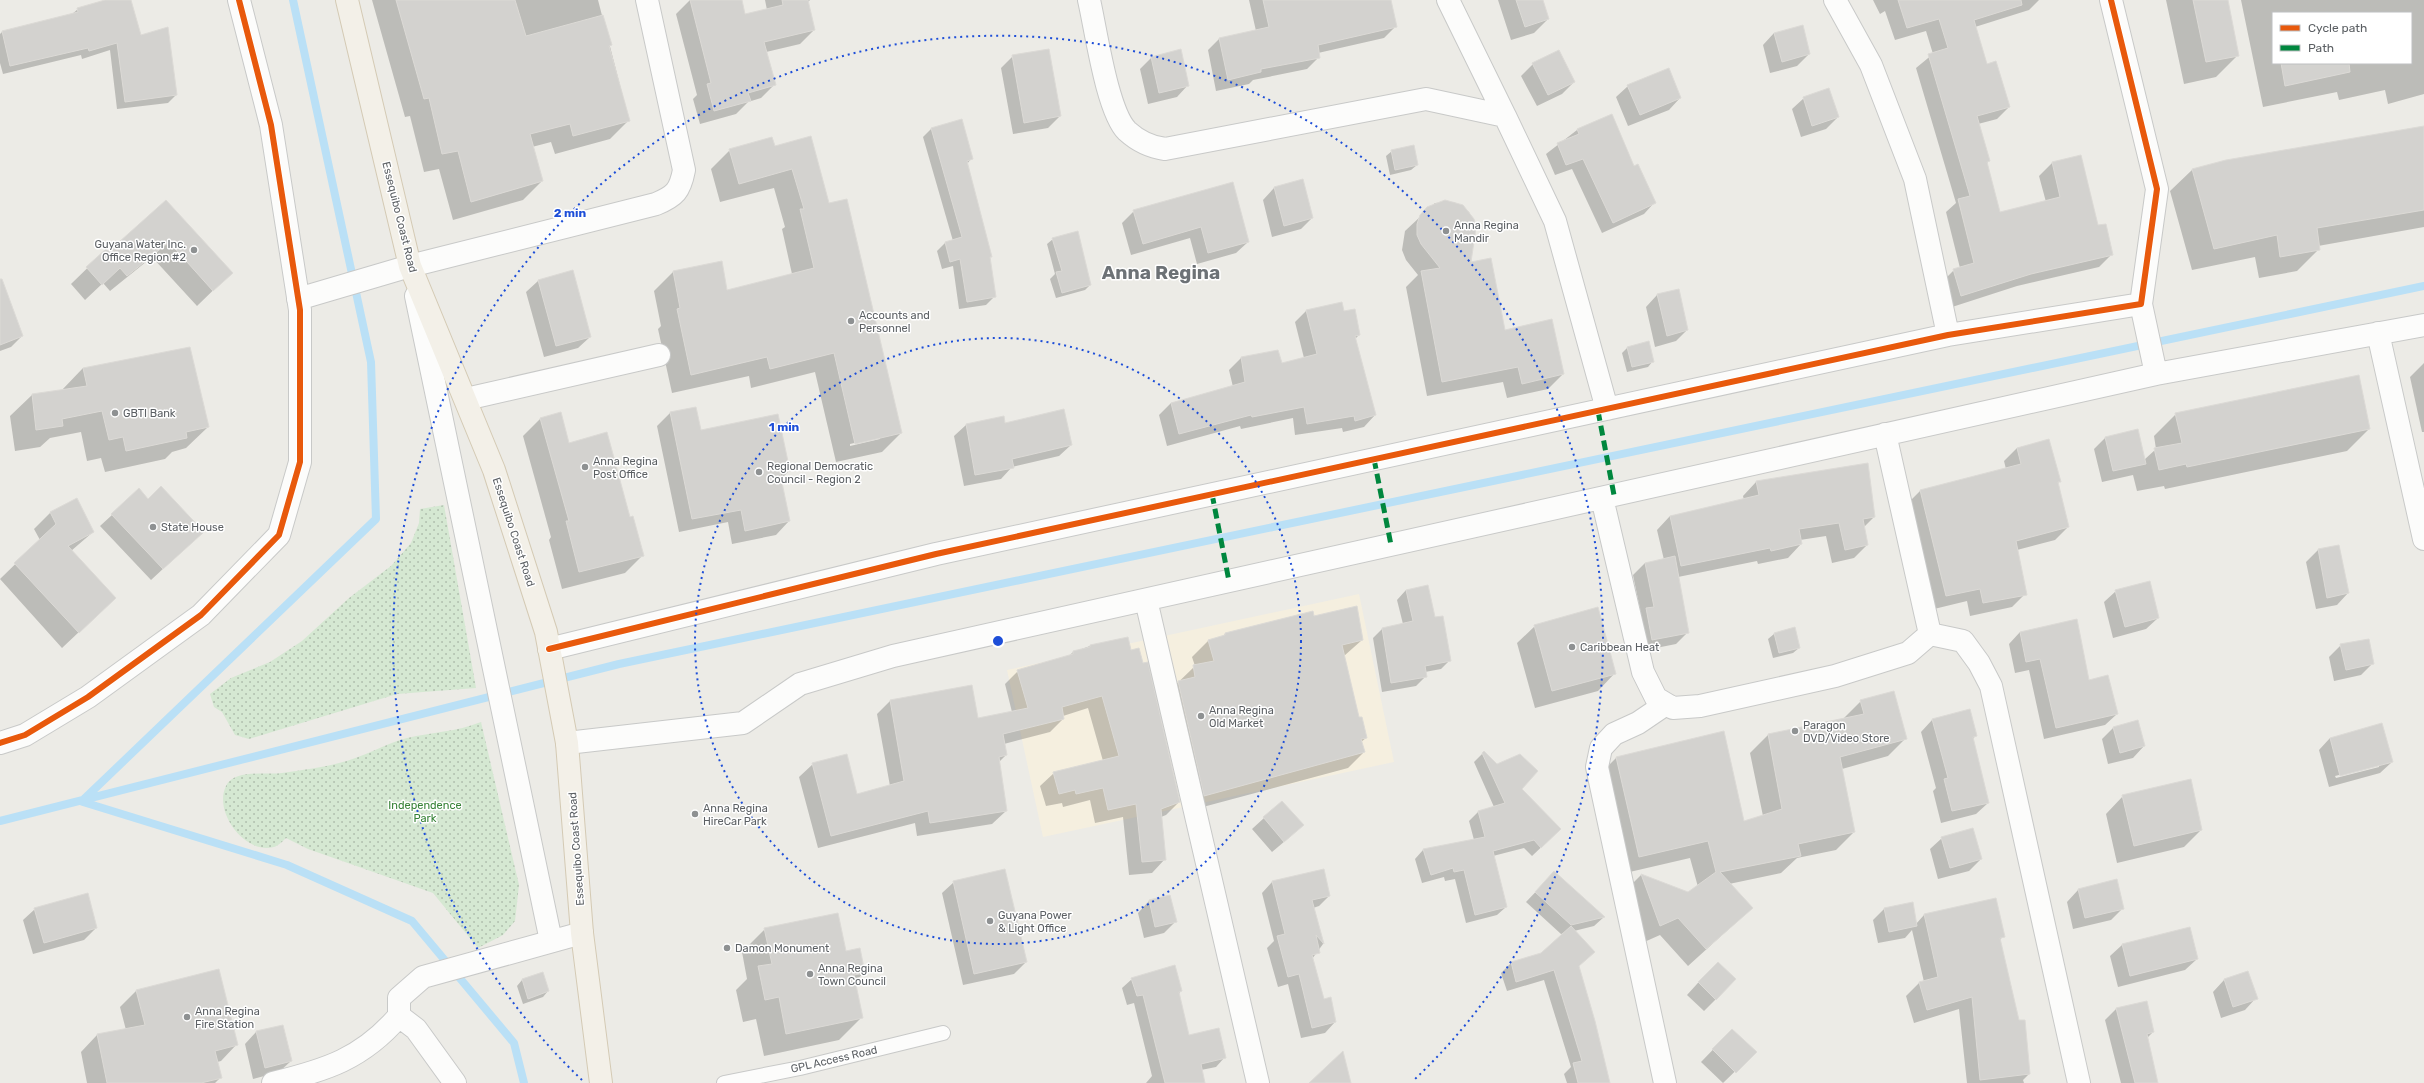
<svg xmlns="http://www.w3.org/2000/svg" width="2424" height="1083" font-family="Rubik,sans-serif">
<defs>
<pattern id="park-dots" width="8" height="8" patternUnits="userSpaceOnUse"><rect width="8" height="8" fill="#d5e8d2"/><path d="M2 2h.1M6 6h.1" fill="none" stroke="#b0bfae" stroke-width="1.8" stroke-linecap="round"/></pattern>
</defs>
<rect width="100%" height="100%" fill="#ecebe6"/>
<path fill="#f5efdf" d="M1359 594 1394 762 1043 837 1007 670Z"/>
<path fill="url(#park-dots)" d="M444 505 476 688 397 694 249 739 235 735 222 712 214 707 210 694 231 678 270 662 302 641 349 598 391 566 411 543 419 523 420 509Z
M481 722 519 885 515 921 503 935 478 948 433 893 308 849 286 838C283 841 278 846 274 847 245 855 213 812 226 786 234 769 267 775 282 773 301 770 321 768 339 763 362 758 384 744 407 738 432 732 456 732 481 722Z"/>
<path fill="#0003" fill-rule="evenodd" d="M108 0H130L140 36 176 95 168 103 117 109 110 50 82 59 81 55 3 74 0 63V34L2 32 71 15 78 9Z
M372 0H598L629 120 610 139 555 154 551 142 532 147 542 181 523 200 453 220 439 169 424 172 410 116 405 117Z
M690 0H741L745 15 767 10 765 0H810L807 3 814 30 800 44 766 52 775 84 761 98 748 102 736 114 700 124 693 99 697 95 676 14Z
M1249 0H1390L1396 26 1384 38 1318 53 1319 57 1307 69 1253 80 1249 84 1216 91 1208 50 1219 39 1256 31Z
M1498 0H1542L1548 19 1534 33 1511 40Z
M1873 0H2039L2029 10 1975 27 1987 65 2009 107 1997 119 1978 124 1989 161 1987 163 1999 213 2046 202 2039 176 2052 163 2081 156 2098 227 2112 254 2099 267 2017 286 1949 308 1941 283 1954 270 1960 268 1946 212 1956 203 1916 68 1933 54 1926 31 1895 40 1885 11 1880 14Z
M2166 0H2227L2238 55 2216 77 2184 84Z
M2241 0H2424V94L2388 104 2385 90 2339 100 2337 92 2263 107ZM2273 13H2411V63H2273Z
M1774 33 1809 54 1797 66 1770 73 1763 45Z
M1013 56 1060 116 1048 128 1013 134 1001 68Z
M1151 58 1188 85 1177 97 1148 104 1140 69Z
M1533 64 1574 82 1562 94 1537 106 1521 76Z
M1628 86 1680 98 1669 110 1628 126 1616 97Z
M1804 98 1838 117 1826 129 1801 137 1792 109Z
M1612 115 1634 167 1654 203 1644 214 1602 233 1572 169 1555 175 1546 154 1577 130Z
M961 120 971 159 967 164 991 256 989 259 994 297 986 305 959 309 953 266 942 269 937 251 945 243 953 241 923 137 931 129Z
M2424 127V227L2318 246 2319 249 2297 271 2259 278 2255 257 2192 270 2170 191 2192 170Z
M774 147 828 204 901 433 882 452 836 462 815 372 751 388 749 376 672 393 658 329 661 326 654 291 673 272 727 291 792 274 782 229 785 227 774 188 720 202 711 169 730 150ZM880 437V439L850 446V444Z
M1392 151 1417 165 1411 170 1390 175 1386 156Z
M1232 183 1248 242 1236 253 1197 264 1190 238 1131 255 1122 223 1134 211Z
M1274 188 1312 218 1301 229 1272 237 1263 200Z
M166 201 231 273 197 306 152 257 110 291 103 283 85 300 71 284 106 250 109 253Z
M1454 202 1469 212 1475 228 1470 263 1504 331 1563 374 1548 389 1507 398 1503 382 1427 396 1406 287 1418 275 1406 260 1402 250 1405 231 1421 216 1435 203Z
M1053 239 1090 285 1085 290 1056 298 1050 279 1055 274 1047 244Z
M572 271 590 337 578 348 544 357 526 292 538 281Z
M1657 295 1687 330 1676 341 1655 347 1646 307Z
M0 301 22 336 11 347 0 351Z
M1306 311 1343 312 1359 335 1355 339 1375 415 1364 427 1343 432 1342 428 1295 435 1293 418 1241 429 1240 426 1167 446 1159 415 1171 403 1233 387 1229 370 1241 358 1277 351 1281 364 1304 358 1295 322Z
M1628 347 1653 361 1648 367 1627 372 1622 353Z
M2424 363V432H2422L2410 377Z
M83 368 208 427 186 448 172 452 165 459 105 472 101 458 87 461 81 432 50 438 40 447 15 451 10 416 32 395 61 391Z
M670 413 700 432 789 471 780 480 789 521 776 535 732 544 728 522 679 532 657 426Z
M2176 414 2369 429 2347 451 2165 489 2164 486 2137 491 2133 475 2102 482 2094 449 2106 437 2144 460 2156 449 2154 436Z
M1003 417 1004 424 1071 445 1059 456 1012 467 1001 479 964 486 954 436 966 425Z
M541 418 569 444 630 518 643 555 625 573 562 589 549 540 551 537 523 436Z
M2048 440 2060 481 2057 484 2068 527 2055 540 2017 550 2025 594 2012 607 1970 616 1967 601 1934 609 1907 504 1920 491 2006 469 2004 461 2017 448Z
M1756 482 1874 517 1863 528 1867 545 1854 558 1832 563 1826 536 1800 540 1801 544 1788 558 1758 564 1757 561 1678 577 1688 632 1676 644 1641 651 1635 621 1641 614 1633 575 1645 563 1664 560 1657 530 1670 516 1744 500 1743 496Z
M77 499 93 532 71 551 115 598 62 648 0 579 40 540 34 529 50 513Z
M112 515 191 543 151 580 100 526Z
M2339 546 2348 593 2337 605 2316 609 2306 562 2318 550Z
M1406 590 1434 618 1450 660 1441 669 1425 672V677L1416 686 1382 692 1373 638 1382 629 1403 624 1397 600Z
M2116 591 2158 618 2146 629 2113 638 2104 602Z
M1535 626 1615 673 1598 691 1535 708 1517 643Z
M1794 629 1799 648 1793 653 1773 658 1768 639 1774 634Z
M2020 632 2088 681 2117 714 2105 725 2044 739 2029 670 2015 673 2009 644Z
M1225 634 1362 640 1344 656 1359 719 1366 738 1361 742 1364 752 1348 768 1188 811 1162 698 1195 666 1192 657 1208 641 1222 637Z
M2341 645 2373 663 2361 675 2334 681 2329 657Z
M1090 646 1130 651 1179 802 1166 815 1161 817 1165 859 1152 873 1129 875 1123 817 1095 823 1090 800 1063 807 1062 803 1046 806 1040 786 1054 773 1103 761 1088 708 1063 716V719L1050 732 1004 744 1006 755 999 762 1006 811 992 824 917 836 915 823 818 848 799 777 813 764 856 795 890 786 877 714 890 701 977 719 1012 712 1005 684 1018 671 1069 656 1073 652Z
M1861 701 1906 738 1888 756 1842 769 1854 832 1836 850 1797 858 1781 873 1729 884 1752 908 1688 966 1660 935 1642 943 1623 893 1641 875 1688 893 1698 887 1690 858 1621 874 1598 776 1616 758 1743 822 1763 816 1750 753 1768 735 1843 719Z
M1932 720 1976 735 1973 739 1988 803 1976 814 1941 823 1933 791 1936 788 1921 732Z
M2113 728 2144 746 2133 758 2108 764 2102 739Z
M2330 738 2392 762 2380 773 2329 787 2319 750ZM2379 765V767L2336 778 2335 776Z
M1483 753 1520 789 1551 838 1532 856 1524 848 1493 856 1506 907 1497 915 1466 923 1455 879 1445 881 1444 877 1422 883 1415 859 1423 850 1474 840 1469 821 1478 812 1494 807 1474 762Z
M2123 796 2201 830 2184 847 2117 863 2106 814Z
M1264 818 1291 836 1272 852 1252 829Z
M1942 838 1981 859 1969 871 1938 879 1930 849Z
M2116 881 2123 908 2111 920 2073 929 2067 902 2078 890Z
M954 882 1026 962 1014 974 963 985 942 893Z
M1272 882 1329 896 1319 906 1313 908 1323 944 1312 959 1324 1000 1330 998 1335 1022 1325 1033 1301 1038 1288 984 1278 987 1267 948 1274 941 1262 893Z
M1545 882 1604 917 1594 926 1574 931 1578 967 1609 1083H1567L1564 1074 1571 1067 1544 980 1507 991 1501 973 1511 963 1542 954 1565 933 1561 934 1526 902Z
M1149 901 1176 921 1164 933 1144 938 1138 913Z
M1885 908 1916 924 1924 915 2003 936 2000 940 2029 1074 2023 1080 2024 1083H1967L1959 1009 1914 1023 1906 996 1919 983 1924 982 1912 930 1905 938 1878 943 1873 920Z
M35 909 96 928 84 940 33 954 23 920Z
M2189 928 2197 959 2185 970 2118 987 2110 956 2122 945Z
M765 929 845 952 864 973 854 982 862 1017 839 1040 764 1056 756 1019 743 1022 736 990 747 979 742 952Z
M218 970 237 1044 221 1061 217 1062 221 1077 215 1083H87L81 1052 97 1035 126 1030 120 1007 136 991Z
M2248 972 2256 998 2245 1010 2221 1018 2213 992 2224 980Z
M542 973 548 991 543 997 523 1004 517 986 522 980Z
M1706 974 1716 999 1704 1011 1687 995Z
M1132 979 1181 991 1179 994 1188 1036 1225 1057 1216 1067 1201 1070 1204 1083H1146L1152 1076 1134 1003 1127 1005 1122 988Z
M2116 1009 2153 1032 2147 1038 2157 1083H2121L2105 1020Z
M282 1026 291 1061 279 1072 253 1079 245 1044 256 1032Z
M1732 1030 1755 1052 1723 1083 1701 1062Z"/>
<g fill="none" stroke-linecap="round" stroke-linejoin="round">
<path stroke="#bae0f6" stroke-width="8" d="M82 801 376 519 371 362 293 0
M83 802 287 865 412 921 514 1043 524 1083
M0 821 619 664 2424 286"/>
</g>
<path fill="#d3d2cf" stroke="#dcdad6" d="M105 0H131L141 35 168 27 177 95 125 102 117 43 89 51 88 48 10 66 2 31 78 12 77 8Z
M396 0H515L526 36 603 15 612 45 609 46 630 121 573 136 570 124 530 134 543 181 471 202 458 151 442 154 429 98 424 99Z
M690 0H742L745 14 783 5 782 0H808L815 30 764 42 776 85 748 93 751 101 714 111 707 84 711 83Z
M1263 0H1391L1397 27 1318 45 1320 58 1261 69V72L1228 80 1219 38 1269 27Z
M1516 0H1543L1549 19 1525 27Z
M1898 0H2021L2022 5 1974 20 1987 64 1996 61 2010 107 1977 116 1990 161 1987 162 2000 212 2060 197 2052 162 2081 155 2098 225 2106 224 2113 255 2031 274 1961 296 1953 269 1974 263 1958 199 1970 196 1928 54 1948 48 1939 19 1907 28Z
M2193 0H2228L2239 56 2206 62Z
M1803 25 1810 54 1782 62 1774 33Z
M1049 49 1061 116 1024 123 1012 55Z
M1181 49 1189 86 1159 93 1151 57Z
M1559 50 1575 82 1548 95 1532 63Z
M2281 63H2349L2350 72 2285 86Z
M1669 68 1681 98 1640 115 1627 85Z
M1829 88 1839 117 1812 126 1803 97Z
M1612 114 1634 166 1638 164 1656 203 1613 223 1583 159 1566 165 1557 143 1579 134 1577 129Z
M962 119 973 159 967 161 992 257H990L996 297 967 302 960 259 950 262 945 242 962 237 931 128Z
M2424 126V210L2317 228 2320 250 2280 257 2277 235 2214 249 2192 169 2226 160Z
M811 136 829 203 847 199 902 433 855 444 834 353 770 369 767 357 691 375 677 309 680 308 673 271 722 261 727 290 814 268 800 209H804L792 169 739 184 729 149 772 137 775 146Z
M1414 145 1418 165 1395 170 1391 150Z
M1303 179 1313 218 1284 226 1274 187Z
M1233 182 1249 242 1208 253 1201 227 1143 244 1133 210Z
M166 200 233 273 213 291 169 242 127 276 120 268 102 285 86 267 106 249 109 251Z
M1445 200 1463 205 1474 219 1476 228 1471 262 1491 258 1505 330 1552 319 1564 374 1522 384 1518 367 1442 382 1421 271 1440 268 1421 244 1417 235V224L1420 215 1427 207Z
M1078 231 1091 285 1062 293 1056 272 1062 271 1052 238Z
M573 270 591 337 556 346 538 280Z
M0 279H2L23 336 0 345Z
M1679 289 1688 330 1667 336 1657 294Z
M1342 302 1344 311 1355 309 1360 335 1355 336 1376 415 1355 421 1354 416 1307 424 1304 407 1252 417 1251 415 1179 434 1171 403 1245 382 1241 357 1278 350 1282 363 1317 354 1306 310Z
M1649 341 1654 362 1632 367 1627 347Z
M190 347 209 427 186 432 187 438 126 451 123 437 109 440 102 411 62 419 63 426 36 430 32 394 87 386 83 368Z
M2359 375 2370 429 2187 467 2186 464 2159 470 2154 448 2182 443 2175 413Z
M696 407 701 430 778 414 790 471 780 473 790 521 745 531 741 510 692 519 670 412Z
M1064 409 1072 445 1012 459 1014 468 975 475 966 424 1004 416 1005 423Z
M561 412 569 443 607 432 630 517 633 516 644 556 579 572 566 521H569L540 418Z
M2138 429 2146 464 2113 471 2105 437Z
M2049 439 2061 482H2058L2069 527 2016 541 2027 595 1983 603 1980 589 1946 596 1920 490 2021 464 2017 448Z
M1868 463 1875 517 1863 519 1868 545 1845 550 1839 523 1799 529 1802 544 1771 551 1770 548 1681 566 1670 516 1759 495 1756 481Z
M161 486 204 532 163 569 111 514 139 488 148 499Z
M77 498 94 532 68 546 116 598 79 633 14 563 56 524 50 512Z
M2339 545 2349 593 2327 598 2318 549Z
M1675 556 1689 633 1652 640 1646 608 1654 607 1645 563Z
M2150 581 2159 618 2125 627 2115 590Z
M1428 585 1435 617 1443 616 1451 661 1425 666 1427 677 1391 683 1382 628 1413 621 1406 590Z
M1357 606 1363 640 1342 645 1359 717H1362L1367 738 1361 739 1365 752 1204 796 1178 681 1195 677 1193 665 1214 661 1208 640 1225 635V633L1313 611 1314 616Z
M1598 607 1616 674 1552 691 1534 625Z
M2077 619 2089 680 2108 675 2118 714 2056 728 2040 659 2026 662 2020 632Z
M1795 627 1800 648 1779 653 1774 633Z
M1128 637 1131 650 1139 648 1143 663 1148 662 1180 802 1161 809 1166 860 1142 862 1136 804 1108 810 1103 788 1076 794 1075 790 1059 794 1053 772 1119 756 1102 696 1062 707 1064 719 1003 734 1007 755 999 757 1007 811 930 823 928 811 831 836 812 763 847 754 857 794 904 781 890 700 972 685 978 718 1028 708 1017 670 1073 654V651L1090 647V645Z
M2369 639 2374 664 2346 670 2340 644Z
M1894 691 1907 739 1840 757 1855 832 1798 844 1801 856 1720 872 1753 908 1706 949 1678 918 1660 926 1641 874 1688 892 1716 872 1708 841 1639 857 1616 757 1724 731 1744 821 1782 809 1768 734 1864 714 1860 700Z
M1970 709 1977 736 1973 737 1989 803 1952 811 1944 779 1948 778 1932 719Z
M2138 720 2145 746 2120 753 2113 727Z
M2382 723 2393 762 2340 776 2330 738Z
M1484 751 1497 764 1520 754 1538 771 1522 789 1561 829 1541 848 1534 840 1493 851 1507 907 1475 915 1464 870 1454 872 1453 868 1431 875 1423 849 1485 837 1478 811 1505 803 1482 753Z
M2191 779 2202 830 2134 846 2122 795Z
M1282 801 1304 825 1284 842 1263 817Z
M1973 828 1982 859 1950 868 1941 837Z
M1005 869 1027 962 974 974 953 881Z
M1324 869 1330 896 1312 900 1324 944 1316 935 1320 953 1312 955 1324 999 1331 997 1336 1022 1312 1028 1299 974 1288 977 1277 936 1285 934 1272 881Z
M1554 871 1605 917 1571 925 1535 892Z
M2117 879 2124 909 2085 918 2078 889Z
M88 893 97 928 44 943 34 908Z
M1170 895 1177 922 1155 927 1149 900Z
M1996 898 2005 937 2000 938 2019 1020H2025L2030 1074 1980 1080 1972 997 1927 1010 1919 982 1938 977 1924 914Z
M1913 902 1917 926 1889 932 1884 908Z
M838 913 846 951 860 948 865 973 854 975 863 1018 786 1034 779 997 765 1000 758 966 772 964 764 928Z
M1571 926 1595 952 1579 966 1595 1021 1610 1083H1578L1573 1063 1582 1061 1554 970 1516 982 1511 962 1541 953Z
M2190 927 2198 959 2130 976 2122 944Z
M1718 962 1736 979 1716 1000 1698 982Z
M1175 965 1182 991 1179 992 1189 1035 1219 1028 1226 1058 1201 1064 1205 1083H1165L1143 995 1137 996 1131 978Z
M219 969 238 1045 215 1051 222 1078 201 1083H107L97 1034 145 1025 136 990Z
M2248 971 2258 999 2233 1007 2224 979Z
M543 972 549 991 528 999 522 979Z
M2147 1001 2154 1032 2147 1034 2158 1083H2135L2116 1008Z
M283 1025 292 1061 265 1068 256 1031Z
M1732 1029 1757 1052 1736 1073 1712 1049Z
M1343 1051 1351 1083H1309Z"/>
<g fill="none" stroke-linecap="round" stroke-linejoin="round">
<defs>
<path id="service" d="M724 1083 800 1068 943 1033"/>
<path id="minor" d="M1089 0C1096 30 1107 111 1127 131 1139 142 1150 147 1165 149L1426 99 1505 116 1555 221 1607 409
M1448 0 1505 116
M1835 0 1871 65 1915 179 1948 335
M416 296 551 941
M298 299 410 266 656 204C675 196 680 191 684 170L647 0
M2141 304 2156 374
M2378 333 2424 539
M466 399 659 355
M1602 498 1643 672 1656 698 1666 704 1673 708 1700 706 1835 676 1908 653 1930 634 1885 434
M1146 600 1258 1083
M1930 634 1963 641 1979 663 1991 686 2079 1083
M549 649 936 554 1948 335 2141 304 2157 189 2111 0
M0 743 25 735 88 697 201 615 279 535 300 462V310L271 125 239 0
M567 743 743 723 800 684 893 656 2156 374 2424 325
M273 1083C326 1070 362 1059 399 1016
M455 1083 416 1029 399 1016V998L423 977 582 933
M1665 1083 1597 767 1601 748 1614 734 1638 723 1666 704"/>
<path id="primary" d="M347 0 410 266 494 470 546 632 567 743 582 933 601 1083"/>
</defs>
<use href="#service" stroke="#c8c9c8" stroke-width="16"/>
<use href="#minor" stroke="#c8c9c8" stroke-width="24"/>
<use href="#primary" stroke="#d4cab4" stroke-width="24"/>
<use href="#service" stroke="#fcfcfb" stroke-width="14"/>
<use href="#minor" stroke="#fcfcfb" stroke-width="22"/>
<use href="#primary" stroke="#f3f0e8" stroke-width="22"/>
<path stroke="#00873e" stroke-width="5" stroke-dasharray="10 5" stroke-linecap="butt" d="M1598 411 1614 495
M1374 459 1391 545
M1212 494 1229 581"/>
<defs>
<path id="cycleway" d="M549 649 936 554 1948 335 2141 304 2157 189 2111 0
M0 743 25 735 88 697 201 615 279 535 300 462V310L271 125 239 0"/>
</defs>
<use href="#cycleway" stroke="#fff" stroke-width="8"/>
<use href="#cycleway" stroke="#e8590c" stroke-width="6"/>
</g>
<g fill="none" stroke="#1d4ed8" stroke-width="2" stroke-dasharray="2 4">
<circle cx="998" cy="641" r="303"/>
<path d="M582 1080A605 605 0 1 1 1414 1080"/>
</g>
<g fill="#8e9192" stroke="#fff" stroke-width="1.5">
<circle cx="1446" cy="231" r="4"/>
<circle cx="194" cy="250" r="4"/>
<circle cx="851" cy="321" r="4"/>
<circle cx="115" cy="413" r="4"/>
<circle cx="585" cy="467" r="4"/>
<circle cx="759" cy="472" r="4"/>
<circle cx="153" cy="527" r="4"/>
<circle cx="1572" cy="647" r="4"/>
<circle cx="1201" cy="716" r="4"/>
<circle cx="1795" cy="731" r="4"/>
<circle cx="695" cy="814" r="4"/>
<circle cx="990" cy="921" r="4"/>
<circle cx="727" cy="948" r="4"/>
<circle cx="810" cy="974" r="4"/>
<circle cx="187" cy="1017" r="4"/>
</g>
<g text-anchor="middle" stroke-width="3" stroke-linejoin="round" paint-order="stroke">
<g font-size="11" fill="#5c6064" stroke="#fff">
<text transform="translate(400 217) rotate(76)" y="4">Essequibo Coast Road</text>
<text transform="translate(514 532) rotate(72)" y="4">Essequibo Coast Road</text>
<text transform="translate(576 849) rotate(-94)" y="4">Essequibo Coast Road</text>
<text transform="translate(834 1059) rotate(-13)" y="4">GPL Access Road</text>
</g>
<g font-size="11" fill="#5c6064" stroke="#fff" text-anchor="start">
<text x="1454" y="229">Anna Regina<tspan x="1454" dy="13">Mandir</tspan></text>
<text x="186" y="248" text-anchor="end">Guyana Water Inc.<tspan x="186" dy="13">Office Region #2</tspan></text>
<text x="859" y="319">Accounts and<tspan x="859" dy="13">Personnel</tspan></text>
<text x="123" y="417">GBTI Bank</text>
<text x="593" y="465">Anna Regina<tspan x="593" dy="13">Post Office</tspan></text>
<text x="767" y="470">Regional Democratic<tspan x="767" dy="13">Council - Region 2</tspan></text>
<text x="161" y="531">State House</text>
<text x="1580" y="651">Caribbean Heat</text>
<text x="1209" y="714">Anna Regina<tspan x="1209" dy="13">Old Market</tspan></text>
<text x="1803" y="729">Paragon<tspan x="1803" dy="13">DVD/Video Store</tspan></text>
<text x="703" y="812">Anna Regina<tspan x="703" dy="13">HireCar Park</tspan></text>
<text x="998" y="919">Guyana Power<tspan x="998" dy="13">&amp; Light Office</tspan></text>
<text x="735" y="952">Damon Monument</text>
<text x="818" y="972">Anna Regina<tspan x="818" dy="13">Town Council</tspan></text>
<text x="195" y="1015">Anna Regina<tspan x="195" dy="13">Fire Station</tspan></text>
</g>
<g font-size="11" fill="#368236" stroke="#fff">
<text x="425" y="809">Independence<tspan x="425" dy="13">Park</tspan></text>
</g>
<g font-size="19" font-weight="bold" fill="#6d7276" stroke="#fff">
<text x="1161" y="279">Anna Regina</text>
</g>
</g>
<circle cx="998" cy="641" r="6" fill="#1d4ed8" stroke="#fff" stroke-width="2"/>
<g font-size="12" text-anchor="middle" font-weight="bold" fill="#1d4ed8" stroke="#fff" stroke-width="3" stroke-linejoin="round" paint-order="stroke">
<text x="570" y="217">2 min</text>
<text x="784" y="431">1 min</text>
</g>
<rect x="2272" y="12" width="140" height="52" fill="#ffffff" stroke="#bebfc1"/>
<rect x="2280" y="25" width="20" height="6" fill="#e8590c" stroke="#bebfc1"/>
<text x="2308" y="32" font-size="12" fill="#5c6064">Cycle path</text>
<rect x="2280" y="45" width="20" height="6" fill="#00873e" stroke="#bebfc1"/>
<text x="2308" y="52" font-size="12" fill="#5c6064">Path</text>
</svg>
